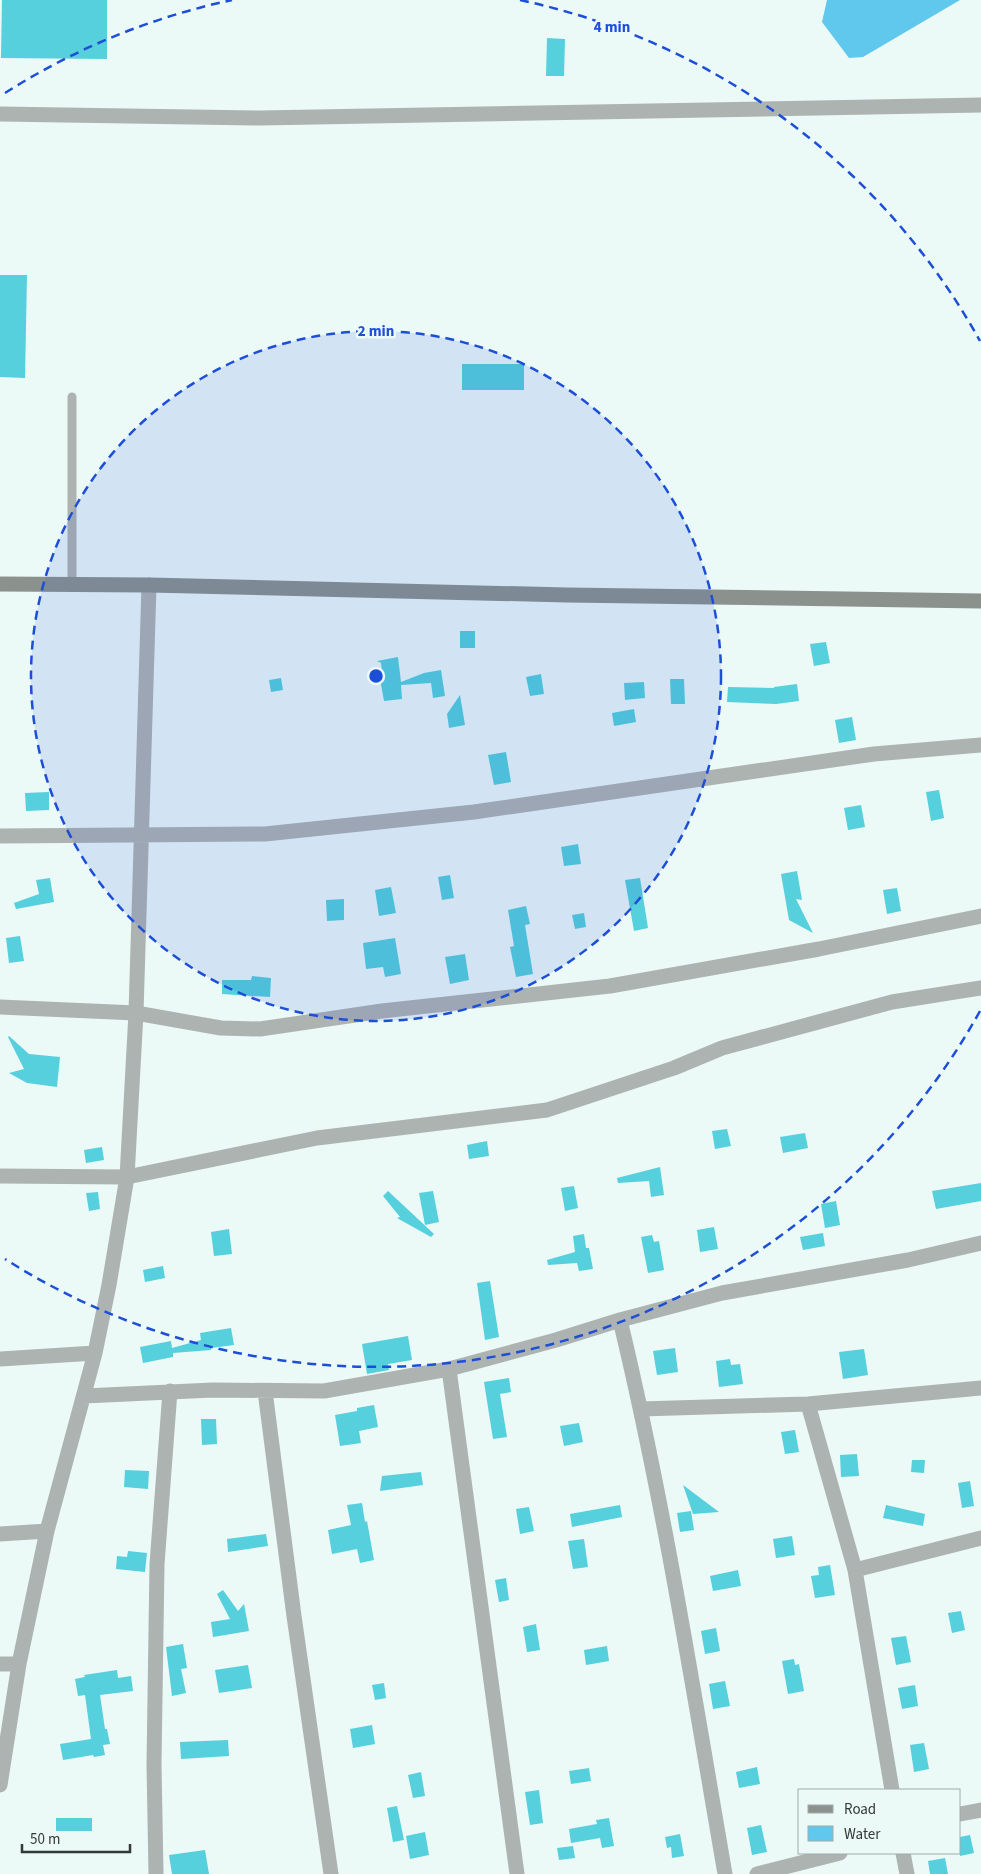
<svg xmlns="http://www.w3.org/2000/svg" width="981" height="1874" font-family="'Source Sans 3',sans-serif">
<rect width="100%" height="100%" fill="#ebf9f7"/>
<path fill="#60c8ec" d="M827 0H960L863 57 849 58 822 22Z"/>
<path fill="#55d0dc" d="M2 0H107V59L1 58Z
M547 38 565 39 564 76H546Z
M0 275H27L25 378 0 377Z
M462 364H524V390H462Z
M460 631H475V648H460Z
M826 642 830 663 814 666 810 644Z
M398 657 401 682 424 673 441 670 445 696 433 698 431 683 401 685 402 699 384 701 379 673 382 672 381 663 377 661Z
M541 674 544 694 530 696 526 677Z
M281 678 283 690 271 692 269 680Z
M670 679H684L685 704H671Z
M644 682 645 698 625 700 624 683Z
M797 684 799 701 776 704 727 702 728 687 774 688V687Z
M460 695 465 725 449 728 447 714Z
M634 709 636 722 614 726 612 713Z
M852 717 856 740 839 743 835 720Z
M506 752 511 782 494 785 488 755Z
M939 790 944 818 931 821 926 792Z
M49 792V810L26 811 25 793Z
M861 805 865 827 848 830 844 808Z
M578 844 581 864 564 866 561 847Z
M797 871 802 900 796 899 813 933 789 920 781 874Z
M450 875 454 898 442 900 438 877Z
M50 878 54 902 16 909 14 903 39 894 36 880Z
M640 878 648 928 634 931 625 880Z
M391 887 396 913 379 916 375 890Z
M897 888 901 911 887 914 883 890Z
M344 899V920L327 921 326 900Z
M526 906 530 924 525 925 533 974 516 977 510 947 514 946 508 910Z
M584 913 586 927 575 929 572 915Z
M20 936 24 961 9 963 6 938Z
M395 938 401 974 385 977 383 967 366 969 363 943Z
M465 954 469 980 450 984 445 957Z
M252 976 271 978 270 997 222 994V980H251Z
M9 1036 29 1054 60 1057 57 1087 27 1083 9 1073 24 1069 8 1037Z
M727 1129 731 1146 715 1149 712 1131Z
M805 1133 808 1148 783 1153 780 1137Z
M487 1141 489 1156 469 1159 467 1145Z
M102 1147 104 1160 86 1163 84 1150Z
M660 1167 664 1195 651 1197 649 1181 618 1183 617 1178Z
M981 1183V1201L936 1209 932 1191Z
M574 1186 578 1208 565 1211 561 1188Z
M388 1191 434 1234 431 1237 397 1218 400 1217 383 1196Z
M433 1191 439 1222 425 1225 419 1193Z
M98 1192 100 1209 89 1211 86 1193Z
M836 1201 840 1225 825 1228 821 1204Z
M714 1227 718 1249 700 1252 697 1230Z
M229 1229 232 1254 214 1256 211 1232Z
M823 1233 825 1246 803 1250 800 1237Z
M584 1234 586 1248H589L593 1269 579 1271 577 1263 548 1265 547 1260 575 1252 573 1236Z
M652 1235 654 1242 659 1241 664 1270 648 1273 641 1237Z
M163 1266 165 1278 145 1282 143 1270Z
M490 1281 499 1337 485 1340 477 1283Z
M231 1328 234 1345 211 1348V1350L173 1353V1357L143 1363 140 1347 171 1341 172 1348 201 1340 200 1333Z
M408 1336 412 1360 388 1364 389 1370 367 1374 362 1344Z
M675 1348 678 1372 657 1375 653 1351Z
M864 1349 868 1375 843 1379 839 1352Z
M730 1359 731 1365 740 1364 743 1384 719 1387 716 1361Z
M509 1378 511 1392 500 1394 507 1437 493 1439 484 1382Z
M374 1405 378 1427 359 1431 361 1443 340 1446 335 1415 357 1411V1408Z
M201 1419H216L217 1444 202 1445Z
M579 1423 583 1442 564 1446 560 1426Z
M795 1430 799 1452 785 1454 781 1432Z
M857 1454 859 1476 841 1477 840 1455Z
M912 1460H925L924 1473 911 1472Z
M125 1470 149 1471 148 1489 124 1487Z
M421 1472 423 1485 380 1491 382 1476Z
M970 1481 974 1506 962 1508 958 1483Z
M683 1485 719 1512 693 1514Z
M362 1503 365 1522 367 1521 374 1560 360 1563 357 1549 332 1554 328 1530 351 1525 347 1505Z
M620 1505 622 1517 572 1527 570 1514Z
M886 1505 925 1514 923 1526 883 1518Z
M529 1507 534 1531 520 1534 516 1509Z
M691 1511 694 1530 680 1532 677 1513Z
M266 1534 268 1546 228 1552 227 1539Z
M792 1536 795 1555 776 1558 773 1539Z
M584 1539 588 1567 573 1569 568 1541Z
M128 1551 147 1553 145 1572 116 1569 117 1556 127 1557Z
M830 1565 835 1595 815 1598 811 1576 819 1575 818 1567Z
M738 1570 741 1586 713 1591 710 1576Z
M506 1578 509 1600 499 1602 495 1580Z
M223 1590 238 1611 244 1604 249 1631 213 1637 211 1622 230 1619 217 1594Z
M961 1611 965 1630 952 1633 948 1613Z
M536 1624 540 1650 527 1652 523 1627Z
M716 1628 720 1651 705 1654 701 1631Z
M906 1636 911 1662 896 1665 891 1638Z
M183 1644 187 1668 181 1669 186 1693 172 1696 166 1647Z
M607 1646 609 1661 586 1665 584 1650Z
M794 1659 795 1665 799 1664 804 1691 788 1694 782 1661Z
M248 1665 252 1688 219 1693 215 1670Z
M117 1670 118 1678 131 1676 133 1691 100 1695 105 1729H107L110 1744 103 1745 105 1755 94 1757 93 1755 63 1760 60 1744 91 1739 85 1695 78 1696 75 1679 85 1677 84 1675Z
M725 1681 730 1706 713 1709 709 1684Z
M384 1683 386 1698 375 1700 372 1685Z
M915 1685 918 1706 902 1709 898 1688Z
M372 1725 375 1744 353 1748 350 1729Z
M228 1740 229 1756 181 1759 180 1742Z
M924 1743 929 1769 914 1772 910 1745Z
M757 1767 760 1784 739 1788 736 1772Z
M589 1768 591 1781 571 1784 569 1771Z
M421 1772 425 1796 413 1798 408 1775Z
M539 1790 543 1823 530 1825 525 1792Z
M397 1806 404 1840 393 1842 387 1808Z
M56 1818H92V1831H56Z
M609 1818 614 1846 602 1848 600 1838 571 1843 569 1829 597 1824 596 1820Z
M761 1825 767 1852 752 1855 747 1828Z
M425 1832 429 1855 410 1859 406 1836Z
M680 1834 684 1856 672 1858 671 1847 667 1848 665 1837Z
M970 1835 974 1853 960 1856V1837Z
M573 1846 575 1858 559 1860 557 1848Z
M205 1850 209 1874H172L169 1855Z
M945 1858 948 1874H930L928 1861Z"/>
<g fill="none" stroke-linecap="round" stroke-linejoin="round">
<path stroke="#adb3b0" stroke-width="9" d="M72 397V584"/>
<path stroke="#adb3b0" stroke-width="15" d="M0 114 260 118 981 105
M0 836 265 834 474 812 874 754 981 745
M0 1007 136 1013 221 1028 260 1029 382 1011 610 986 819 949 981 916
M0 1176 127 1177 317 1138 547 1110 674 1068 722 1048 892 1002 981 988
M620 1320C664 1503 693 1689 725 1874
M0 1359 95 1353
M449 1369 517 1874
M265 1391 294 1616 331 1874
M84 1396 213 1390 324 1391 449 1369 556 1340 620 1320 722 1293 908 1260 981 1243
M808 1404 855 1570 892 1790
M641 1409 808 1404 981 1388
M0 1534 47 1531
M855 1570 981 1538
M0 1664H19
M0 1785 19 1664 47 1531 95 1353 109 1285 127 1177 136 1013 149 585
M960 1814 981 1810
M903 1853 907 1874
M156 1874 154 1764 157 1564 170 1391
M757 1874 840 1853"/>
<path stroke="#8b928e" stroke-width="15" d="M0 584 149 585 567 595 981 601"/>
</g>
<circle cx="376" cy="676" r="345" fill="#1d4ed8" fill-opacity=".12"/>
<g fill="none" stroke="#1d4ed8" stroke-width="2.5" stroke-dasharray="9 6">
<circle cx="376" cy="676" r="345"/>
<path d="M980 1011A691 691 0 0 1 5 1259M5 93A691 691 0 0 1 232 0M520 0A691 691 0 0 1 980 341"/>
</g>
<circle cx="376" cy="676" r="8" fill="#1d4ed8" stroke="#ebf9f7" stroke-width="2.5"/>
<g font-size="15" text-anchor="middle" font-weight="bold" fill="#1d4ed8" stroke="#ebf9f7" stroke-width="5" stroke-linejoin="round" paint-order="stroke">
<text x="612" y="32">4 min</text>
<text x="376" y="336">2 min</text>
</g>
<rect x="798" y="1789" width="162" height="65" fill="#ebf9f7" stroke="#a1acab"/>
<rect x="808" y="1805" width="25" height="8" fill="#8b928e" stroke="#a1acab"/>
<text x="844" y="1814" font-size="15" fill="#333838">Road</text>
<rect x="808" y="1826" width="25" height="15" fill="#60c8ec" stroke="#a1acab"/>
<text x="844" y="1839" font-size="15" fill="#333838">Water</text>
<path d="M22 1844v8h108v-8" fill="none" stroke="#333838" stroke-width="2.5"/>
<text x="30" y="1844" font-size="15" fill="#333838" stroke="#ebf9f7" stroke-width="4" paint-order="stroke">50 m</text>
</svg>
